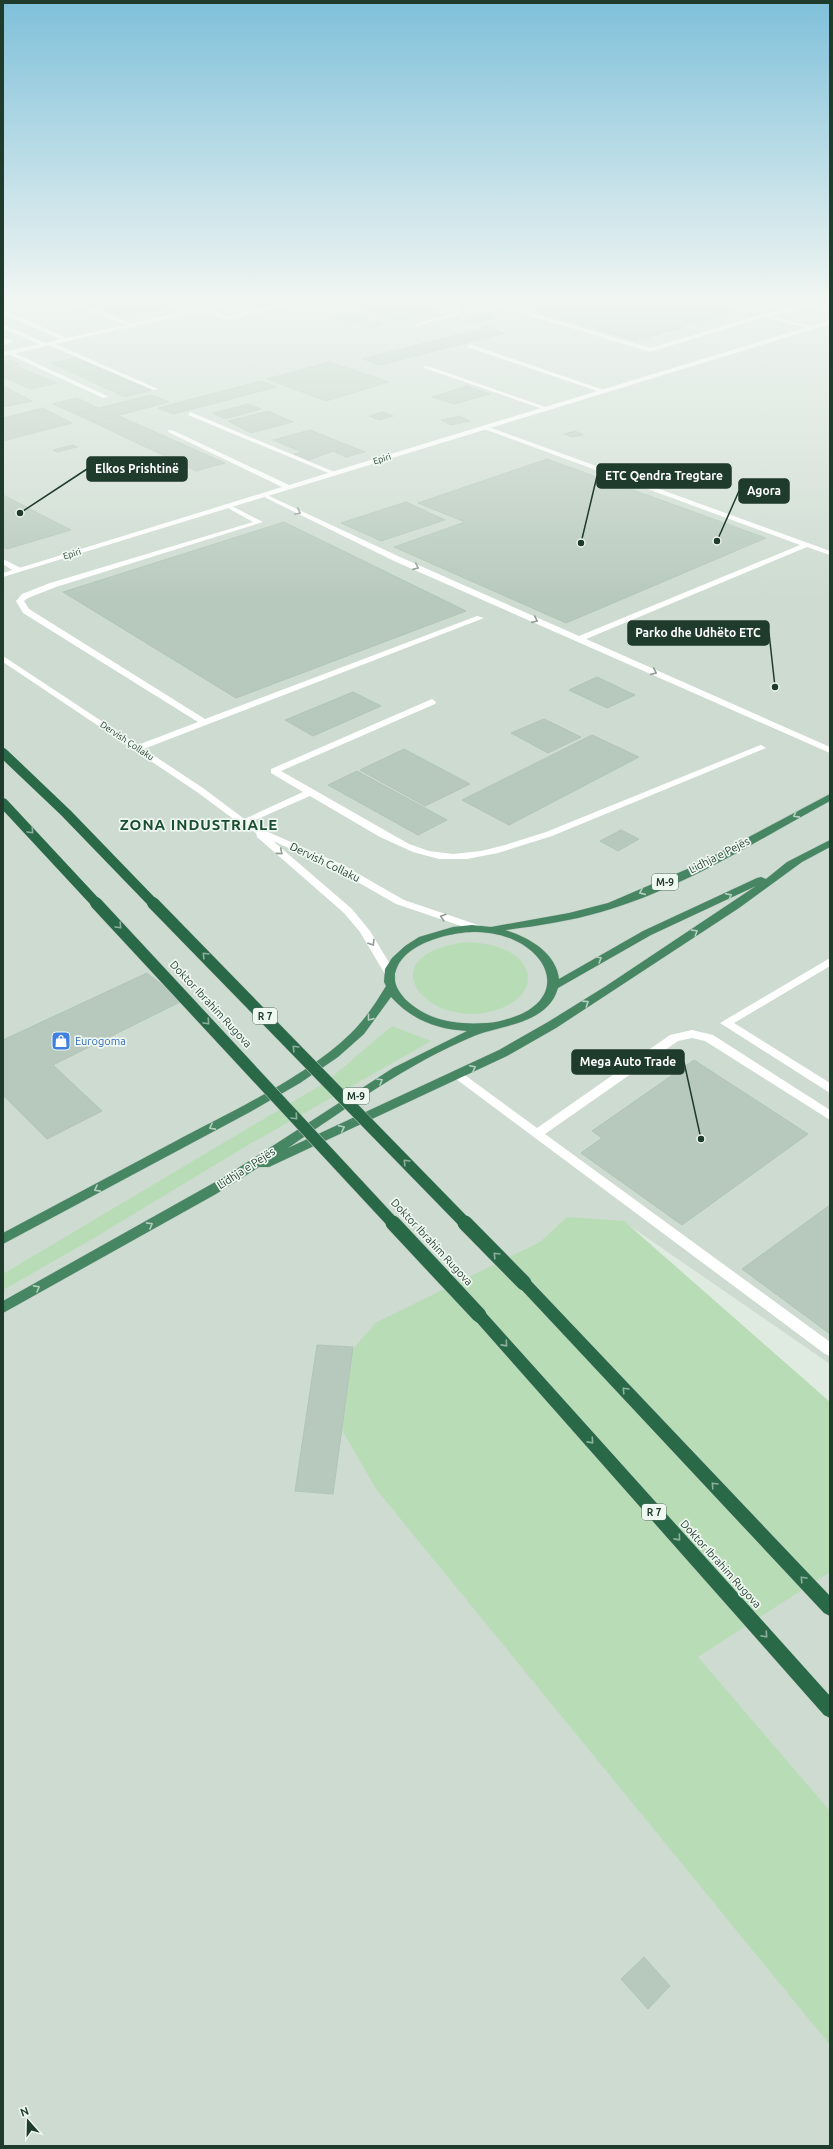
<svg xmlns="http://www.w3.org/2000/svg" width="833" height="2149" font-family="Ubuntu,sans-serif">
<rect width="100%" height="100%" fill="#dfebe1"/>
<path fill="#cddbd0" d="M3 299H830V1364L627 1224 830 1408V2146H3Z"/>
<path fill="#b8ddb6" d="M467 942C479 943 491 944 503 949 535 961 537 993 504 1007 433 1038 360 955 467 942Z
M392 1026 431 1041 243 1148 94 1238 3 1290V1274L326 1082Z
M567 1217 624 1221 830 1402V1572L698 1657 830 1811V2045L376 1489 319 1390 375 1323 540 1242Z"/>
<path fill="#b7c9bc" stroke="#b1c5b6" d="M74 299H145L169 308 124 317Z
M359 299H397L436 312 397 321 343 303Z
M397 299H426L430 300 413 304Z
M576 299H687L734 311 636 341 533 310Z
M350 313 385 324 369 328 334 317Z
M486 315 494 318 472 323 464 321Z
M487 327 505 333 380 365 362 359Z
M76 358 151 390 125 397 51 363Z
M11 360 19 364 3 368V362Z
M330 362 389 382 326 401 267 379Z
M15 366 57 383 30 389 3 377V369Z
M261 381 277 387 173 414 158 408Z
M3 386 32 401 3 407Z
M467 386 490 394 454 404 432 397Z
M151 395 169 402 93 422 75 414Z
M77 398 98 408 75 414 53 404Z
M248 404 261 409 225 419 213 413Z
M43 408 72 423 3 441V418Z
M268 411 293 422 251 433 228 421Z
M383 412 393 416 379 420 369 416Z
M119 416 225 463 196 471 93 422Z
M460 416 470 421 451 425 441 420Z
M310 430 365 452 346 457 333 451 309 460 294 454 302 452 273 440Z
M575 431 583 435 572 437 564 434Z
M73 445 77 447 57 452 53 450Z
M547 459 766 538 566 623 394 547 465 522 418 503Z
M3 495 71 530 7 549 3 547Z
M406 502 445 520 381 541 341 523Z
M284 522 466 611 236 698 63 592Z
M597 677 635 695 607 708 569 690Z
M353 692 381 706 313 736 285 720Z
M544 719 581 737 548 753 511 733Z
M592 735 639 757 509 825 462 800Z
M404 749 470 784 425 806 360 770Z
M357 771 447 820 418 835 328 785Z
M621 830 639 839 618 851 600 841Z
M147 973 182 1001 53 1065 102 1111 47 1139 3 1095V1040Z
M694 1060 808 1134 682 1225 581 1153 602 1138 592 1131Z
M830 1205V1334L742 1269Z
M317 1345 353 1347 333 1494 295 1491Z
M644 1957 670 1986 648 2009 621 1979Z"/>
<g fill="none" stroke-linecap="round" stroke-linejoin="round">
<defs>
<path id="trunk" d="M830 794V801C756 841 682 889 601 912 570 921 538 926 505 930 528 937 556 952 559 979L643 931 757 878 761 877 766 879 787 862 830 840V847L802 862 739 908 614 990 556 1028 507 1056 269 1167H259L216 1194 3 1313V1301L226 1176 393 1068 467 1031C436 1029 412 1020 391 997L364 1034 338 1057 300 1083 250 1112 3 1244V1233C60 1203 117 1172 174 1142 230 1112 313 1074 356 1028 368 1015 377 1001 386 986L384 982 385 969 392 958 405 946 419 937 453 927 472 925 491 927 569 913 608 903 692 867ZM756 886 606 986 548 1022 499 1050 288 1148C348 1107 407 1064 474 1036 502 1025 548 1024 558 988L651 935ZM472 932C487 932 502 934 516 941 553 959 561 997 519 1015 509 1019 497 1023 487 1023 456 1025 428 1021 405 999 401 994 396 988 395 981 393 946 446 933 472 932Z"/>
<path id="motorway" d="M524 1278 529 1279 830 1596V1616L824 1613 519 1287 517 1283 519 1279Z
M479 1310 484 1311 830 1696V1718L824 1715 474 1319 472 1315 474 1311Z"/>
</defs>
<use href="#trunk" stroke="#c0c8c4" stroke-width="1"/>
<use href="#motorway" stroke="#c0c8c4" stroke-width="1"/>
<path fill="#fff" fill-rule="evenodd" d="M3 299H11L3 302Z
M59 299H66L135 325 130 326Z
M153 299H160L188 309 183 310Z
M173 299H180L227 316 306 299H315L227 320Z
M224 299H231L239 302 236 304Z
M437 299 460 304 461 314 416 326V324L455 313V306Z
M476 299H483L650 348 781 309 747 299C761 299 774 306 788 307 798 308 807 304 816 301L819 303C805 312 786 311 770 316L813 327V329L764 317 650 352Z
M3 310 69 339 70 340 65 341 3 314Z
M3 324 47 344 48 345 43 346 3 328Z
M3 337 12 341 13 342 3 345Z
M49 343H53L158 389 153 390 49 345Z
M469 344 607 391 608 392 603 393 467 347Z
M10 351 107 396 108 397 103 398 8 354Z
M424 366H428L551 409 546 410 424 368Z
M190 412 337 473 338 474 333 475 188 415Z
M486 426 830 551V555L807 547 586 639 830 747V753L394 561 260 495 265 494 400 557 579 636 800 545 484 429 483 428Z
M226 505H230L263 522 56 587 28 598 24 601 29 609 205 719 477 616 484 618 141 750H135V746L198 722 23 613 16 601 22 594 50 583 253 522 226 507Z
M3 559 21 568 22 570 15 572 3 564Z
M432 699 436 702 435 704 281 771 409 844 429 851 453 854 481 851 505 845 546 832 758 746 761 745 766 748 552 836 498 853 467 859H439L413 852 380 837 310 796 246 824 243 825 238 822 303 792 271 773V769Z
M830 958V966L734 1023 830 1083V1093L720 1023Z
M692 1030 713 1035 830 1110V1120L705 1041 692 1038 678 1041 545 1134 830 1342V1356L825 1354 452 1076 458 1072 462 1073 537 1128 670 1035Z"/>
<path fill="#fff" fill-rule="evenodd" d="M243 299H252L3 356V352Z
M830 320V324L3 577V573L282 487 168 432V430H172L289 485Z
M3 656 203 788 255 827 253 829H247L197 792 3 662Z"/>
<path fill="#fff" fill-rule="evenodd" d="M250 824 343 865 404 900 484 927 485 929 484 931H476L396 904 335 869 273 841 352 909 370 931 396 974 394 976H386L360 932 344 913 257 837 256 833 245 827Z"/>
<use href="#trunk" fill="#468662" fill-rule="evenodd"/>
<use href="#motorway" fill="#2a6948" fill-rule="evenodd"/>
<defs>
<path id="motorway-bridge-far2" d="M3 753 66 813 154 904
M3 803 97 904"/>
<path id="motorway-bridge-far1" d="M96 903 394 1224
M153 903 466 1224"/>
<path id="motorway-bridge" d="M393 1223 479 1315
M465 1223 524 1283"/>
</defs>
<use href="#motorway-bridge-far2" stroke="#c0c8c4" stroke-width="10" stroke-linecap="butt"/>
<use href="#motorway-bridge-far1" stroke="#c0c8c4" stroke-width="13" stroke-linecap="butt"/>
<use href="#motorway-bridge" stroke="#c0c8c4" stroke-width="16" stroke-linecap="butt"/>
<use href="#motorway-bridge-far2" stroke="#2a6948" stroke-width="10"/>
<use href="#motorway-bridge-far1" stroke="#2a6948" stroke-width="12"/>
<use href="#motorway-bridge" stroke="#2a6948" stroke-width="15"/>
</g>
<defs><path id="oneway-chevron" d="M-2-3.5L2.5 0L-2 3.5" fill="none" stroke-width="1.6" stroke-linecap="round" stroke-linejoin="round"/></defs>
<g stroke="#8f9d95">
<use href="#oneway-chevron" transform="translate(298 512) rotate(25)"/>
<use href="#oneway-chevron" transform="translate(416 567) rotate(24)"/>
<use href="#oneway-chevron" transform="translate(535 620) rotate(24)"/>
<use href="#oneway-chevron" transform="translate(654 672) rotate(24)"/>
<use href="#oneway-chevron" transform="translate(280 852) rotate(41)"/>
<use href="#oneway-chevron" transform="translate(443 917) rotate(-163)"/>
<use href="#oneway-chevron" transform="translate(372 943) rotate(58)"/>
</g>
<g stroke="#b4cfbf">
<use href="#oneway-chevron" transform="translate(796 815) rotate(152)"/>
<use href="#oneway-chevron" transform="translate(642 892) rotate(156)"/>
<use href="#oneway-chevron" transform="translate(729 896) rotate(-26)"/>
<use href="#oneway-chevron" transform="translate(695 932) rotate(-32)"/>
<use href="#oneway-chevron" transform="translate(599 959) rotate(-31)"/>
<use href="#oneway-chevron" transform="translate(586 1003) rotate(-33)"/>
<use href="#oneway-chevron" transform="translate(370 1018) rotate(129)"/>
<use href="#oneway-chevron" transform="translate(473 1068) rotate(-27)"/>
<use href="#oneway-chevron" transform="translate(380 1081) rotate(-30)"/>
<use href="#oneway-chevron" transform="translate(212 1127) rotate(152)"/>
<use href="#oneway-chevron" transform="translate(342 1128) rotate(-25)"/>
<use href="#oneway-chevron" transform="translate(97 1189) rotate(152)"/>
<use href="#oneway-chevron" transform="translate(150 1225) rotate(-29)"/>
<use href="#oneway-chevron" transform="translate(37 1288) rotate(-29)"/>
</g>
<g stroke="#8cb09c">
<use href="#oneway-chevron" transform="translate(31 831) rotate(47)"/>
<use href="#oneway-chevron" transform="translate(119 926) rotate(47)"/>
<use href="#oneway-chevron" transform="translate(205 955) rotate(-134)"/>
<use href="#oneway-chevron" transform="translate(207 1022) rotate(47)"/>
<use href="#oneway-chevron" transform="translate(295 1048) rotate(-134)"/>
<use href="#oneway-chevron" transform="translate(295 1117) rotate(47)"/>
<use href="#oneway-chevron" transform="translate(406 1162) rotate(-134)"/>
<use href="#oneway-chevron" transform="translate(496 1255) rotate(-134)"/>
<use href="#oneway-chevron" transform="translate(505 1344) rotate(48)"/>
<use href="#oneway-chevron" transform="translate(625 1390) rotate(-133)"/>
<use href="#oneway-chevron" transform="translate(591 1441) rotate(48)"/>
<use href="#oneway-chevron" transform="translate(714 1485) rotate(-133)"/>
<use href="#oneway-chevron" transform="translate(678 1538) rotate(48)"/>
<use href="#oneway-chevron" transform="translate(803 1579) rotate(-133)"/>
<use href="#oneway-chevron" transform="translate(765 1635) rotate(48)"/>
</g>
<linearGradient id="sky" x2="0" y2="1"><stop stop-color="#7fc0da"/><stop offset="0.5" stop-color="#f1f6f2"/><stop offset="1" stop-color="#f1f6f2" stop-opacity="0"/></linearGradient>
<rect width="833" height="600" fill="url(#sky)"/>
<defs>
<symbol id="shop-square" viewBox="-11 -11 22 22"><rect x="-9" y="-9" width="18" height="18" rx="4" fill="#3f7fe0" stroke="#eff7f1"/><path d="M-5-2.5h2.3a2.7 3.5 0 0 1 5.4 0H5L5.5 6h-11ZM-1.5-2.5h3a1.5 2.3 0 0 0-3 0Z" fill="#fff"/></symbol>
</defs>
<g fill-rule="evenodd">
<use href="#shop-square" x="50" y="1030" width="22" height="22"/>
</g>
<g text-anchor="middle" stroke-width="3.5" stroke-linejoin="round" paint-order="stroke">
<g font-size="9" fill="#1f3b2b" stroke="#eff7f1">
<text transform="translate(382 459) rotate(-17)" y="3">Epiri</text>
<text transform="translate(72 554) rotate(-17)" y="3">Epiri</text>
<text transform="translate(127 741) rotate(34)" y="3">Dervish Çollaku</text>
</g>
<g fill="#eff7f1" stroke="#5d7366" stroke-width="1">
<rect x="652" y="874" width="26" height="16" rx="3"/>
<rect x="253" y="1008" width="24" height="16" rx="3"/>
<rect x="343" y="1088" width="26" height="16" rx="3"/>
<rect x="642" y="1504" width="24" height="16" rx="3"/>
</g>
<g font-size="10" font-weight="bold" fill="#1f3b2b">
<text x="665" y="886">M-9</text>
<text x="265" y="1020">R 7</text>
<text x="356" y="1100">M-9</text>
<text x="654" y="1516">R 7</text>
</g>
<g font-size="11" fill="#1f3b2b" stroke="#eff7f1">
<text transform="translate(719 855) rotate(-27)" y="4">Lidhja e Pejës</text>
<text transform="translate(325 862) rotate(26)" y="4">Dervish Collaku</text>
<text transform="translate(211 1004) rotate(47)" y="4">Doktor Ibrahim Rugova</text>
<text transform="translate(246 1168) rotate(-33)" y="4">Lidhja e Pejës</text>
<text transform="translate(432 1242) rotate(47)" y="4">Doktor Ibrahim Rugova</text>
<text transform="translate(721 1564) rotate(48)" y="4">Doktor Ibrahim Rugova</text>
</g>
<g font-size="11" fill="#366cbe" stroke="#eff7f1" text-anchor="start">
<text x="75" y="1045">Eurogoma</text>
</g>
<g font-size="15" font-weight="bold" letter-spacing="1" fill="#1a4e31" stroke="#eff7f1">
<text x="199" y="830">ZONA INDUSTRIALE</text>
</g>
</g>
<path fill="none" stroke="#1f3b2b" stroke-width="1.5" d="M20 513L87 469M581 543L597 476M717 541L739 491M775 687L769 633M701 1139L684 1062"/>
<g fill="#1f3b2b" stroke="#eff7f1" stroke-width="1.5">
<circle cx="20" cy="513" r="4"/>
<circle cx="581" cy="543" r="4"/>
<circle cx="717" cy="541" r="4"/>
<circle cx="775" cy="687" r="4"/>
<circle cx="701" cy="1139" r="4"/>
</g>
<g fill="#1f3b2b" stroke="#1f3b2b" stroke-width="1.5">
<rect x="87" y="457" width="100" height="24" rx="4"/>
<rect x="597" y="464" width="134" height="24" rx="4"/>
<rect x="739" y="479" width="50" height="24" rx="4"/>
<rect x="628" y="621" width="141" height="24" rx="4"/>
<rect x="572" y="1050" width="112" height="24" rx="4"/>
</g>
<g font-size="12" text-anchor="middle" font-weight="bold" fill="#fff">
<text x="137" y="473">Elkos Prishtinë</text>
<text x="664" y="480">ETC Qendra Tregtare</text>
<text x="764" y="495">Agora</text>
<text x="698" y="637">Parko dhe Udhëto ETC</text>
<text x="628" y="1066">Mega Auto Trade</text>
</g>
<rect width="833" height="2149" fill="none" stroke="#1f3b2b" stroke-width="8"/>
<g transform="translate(28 2121) rotate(340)" stroke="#eff7f1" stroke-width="3" paint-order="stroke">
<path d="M0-3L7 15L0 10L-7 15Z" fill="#1f3b2b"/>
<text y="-6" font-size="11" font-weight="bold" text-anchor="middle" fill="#1f3b2b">N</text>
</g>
</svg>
